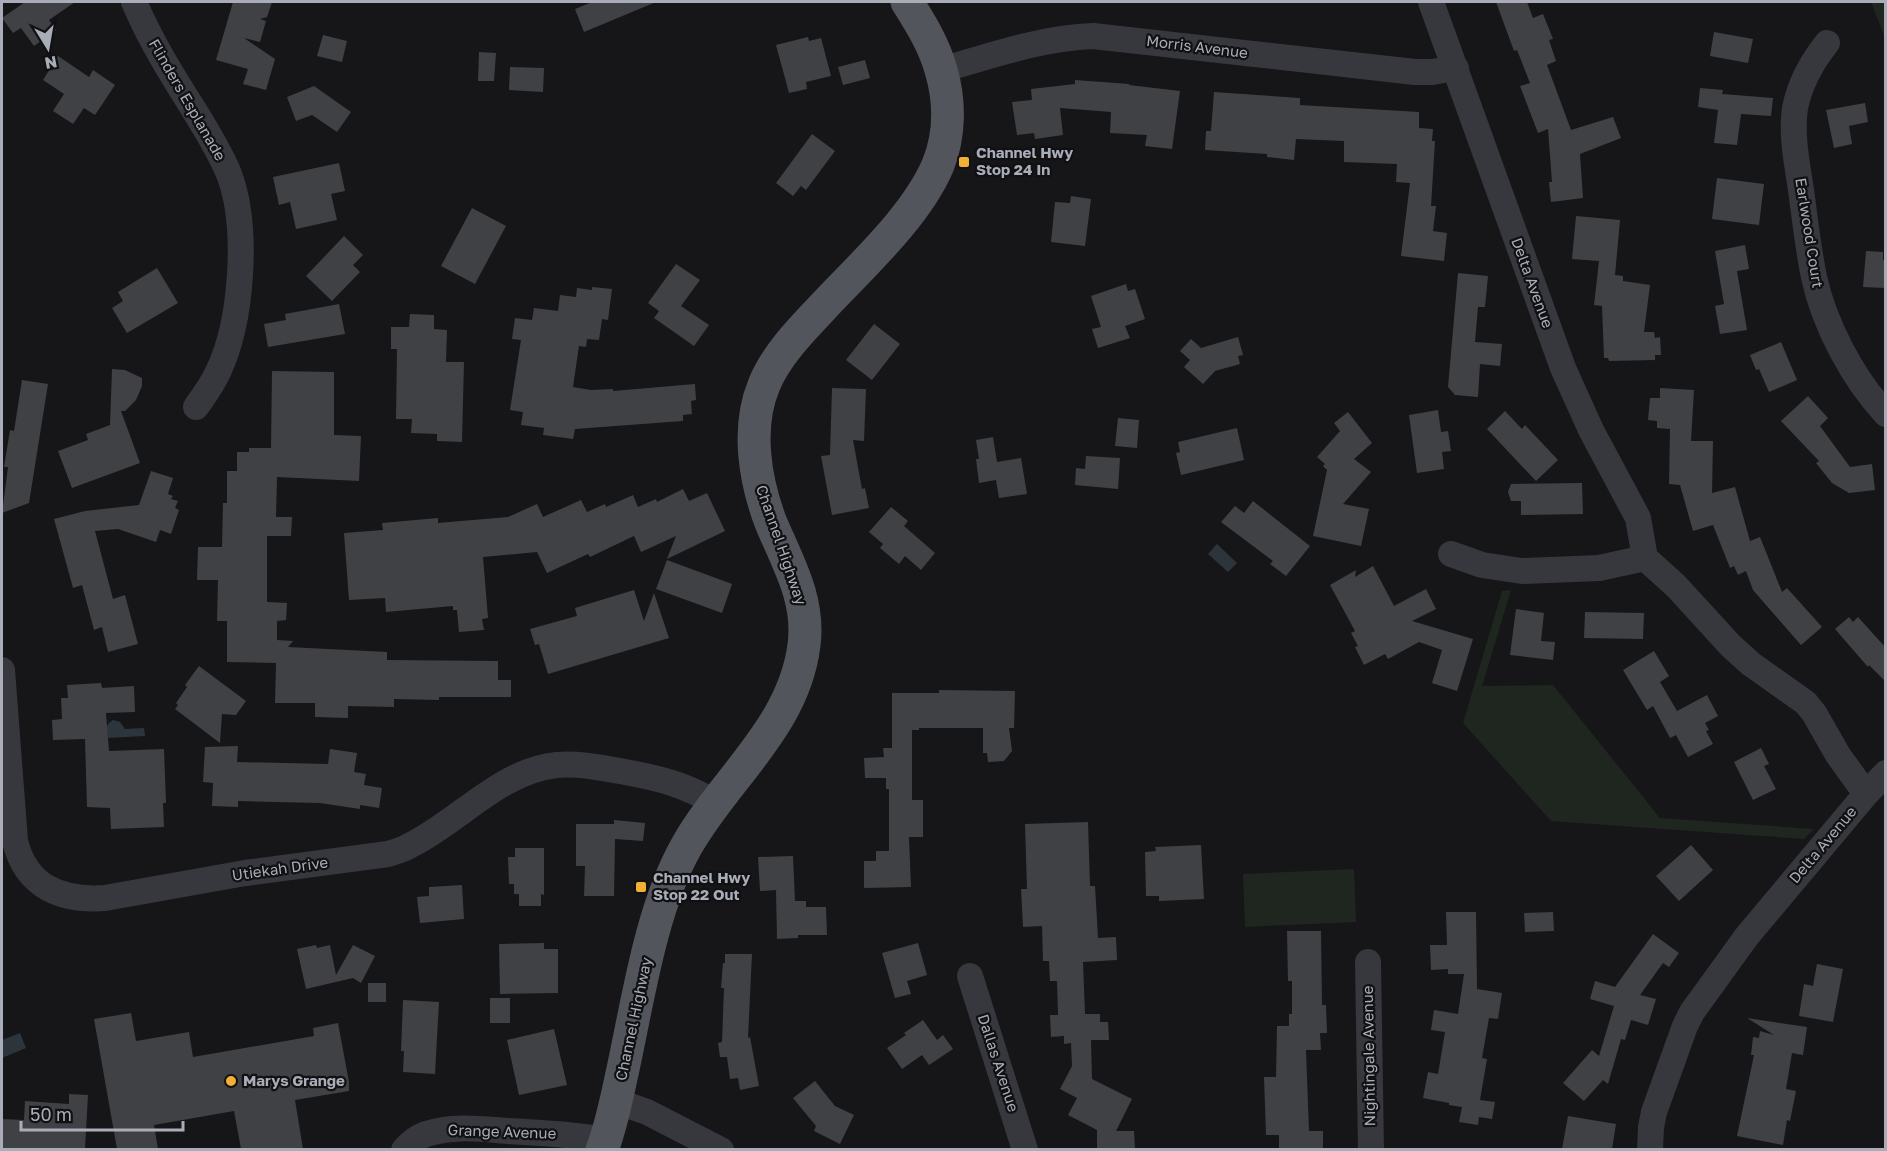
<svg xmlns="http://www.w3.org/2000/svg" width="1887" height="1151" font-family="'Golos Text',sans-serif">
<rect width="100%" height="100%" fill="#161618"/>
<path fill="#1e261f" d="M1871 2H1885V38Z
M1511 590 1482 686 1553 685 1660 818 1814 829 1804 839 1551 821 1463 723 1502 591Z
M1354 869 1356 922 1245 927 1243 874Z"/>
<path fill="#2c353c" d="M1217 544 1237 563 1228 572 1208 554Z
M113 720 120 722 125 729 144 728 145 736 107 738C106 729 105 725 113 720Z
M20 1033 26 1048 2 1058V1040Z"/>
<path fill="#404145" d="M25 2H75L49 20 56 30 34 46 21 28 13 33 2 18Z
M233 2H272L267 17 260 19 266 21 260 42 244 38 275 59 266 90 243 84 248 69 216 60Z
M592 2H656L584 32 575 9Z
M1496 2H1527L1533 18 1543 14 1553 39 1549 40 1556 61 1547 65 1571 130 1613 117 1621 138 1580 154 1583 198 1551 202 1549 182H1552L1548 129 1538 133 1520 86 1530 83 1517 50 1514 51Z
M1714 32 1753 39 1748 63 1710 56Z
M323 35 347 41 342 62 317 56Z
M808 37 809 41 821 38 831 76 806 82 807 89 789 93 776 45Z
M479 52 496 53 494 81H478Z
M58 56 89 77 93 70 115 85 95 115 84 108 73 124 53 111 64 94 43 80Z
M865 60 870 78 843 85 838 67Z
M510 67 544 68 543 92 509 90Z
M1075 80 1129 84V85L1180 91 1172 149 1145 146 1147 135 1110 133 1111 112 1060 108 1063 135 1035 139 1034 133 1017 135 1012 102 1032 100 1031 89 1075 84Z
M314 86 351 112 337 132 312 115 296 121 287 97Z
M1700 88 1723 90 1722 94 1773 98 1771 116 1741 114 1737 145 1714 143 1718 110 1698 107Z
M1214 92 1300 98V105L1419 112V128L1433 129 1432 141H1435L1431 206H1436L1433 231 1447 233 1444 261 1401 256 1410 183 1396 182 1397 164 1344 162V141L1296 139 1294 160 1267 157V154L1205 150 1206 131H1211Z
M1865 103 1868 122 1849 126 1852 144 1834 148 1826 110Z
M812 134 835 151 806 190 801 186 793 196 776 183Z
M339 163 345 191 331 194 337 220 296 229 290 202 279 205 273 177Z
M1717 178 1764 184 1759 225 1712 219Z
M1071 196 1091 199 1085 246 1051 242 1055 202 1070 203Z
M472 208 506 226 475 284 441 266Z
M1576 216 1620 220 1615 275 1623 276V281L1650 285 1644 332H1654L1655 338 1660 337 1661 355H1655V360L1609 361 1608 358H1604L1602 306 1594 305 1599 261 1572 259Z
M344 236 363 255 353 265 360 272 332 301 306 276Z
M1745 245 1749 269 1737 271 1747 330 1720 334 1715 306 1724 304 1715 251Z
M1866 251 1883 252V260H1886V288L1863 287Z
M676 264 700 280 681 306 709 325 694 346 654 318 659 311 648 303Z
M157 268 178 303 127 333 112 308 123 301 118 292Z
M1458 273 1488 276 1485 307H1478L1475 342 1502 344 1500 366 1480 364 1478 397 1455 395 1448 387Z
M1126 284 1128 291 1135 289 1145 319 1125 326 1130 338 1098 348 1092 329 1101 327 1091 296Z
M592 287 612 289 608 320 602 319 599 340 587 339 586 347 579 346 573 387 591 390 613 389V391L695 384 696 400 691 401 692 414 683 415V421L575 429 573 439 543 435 544 428 521 425 523 412 510 410 521 340 512 339 515 318 532 320 534 308 558 311 560 295 576 297 577 288 592 290Z
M339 304 345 334 268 347 264 324 286 320 285 314Z
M410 314 434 315V329L447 330 446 362H464L462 442 437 441V434L411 433 412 419H396L397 349H391V327H409Z
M874 324 900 344 872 380 846 360Z
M1238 337 1243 355 1238 356 1240 364 1215 371 1203 384 1184 367 1190 360 1180 351 1191 339 1201 348Z
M1781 342 1797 380 1769 392 1759 369 1756 370 1750 355Z
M112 369 125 370 142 378V386L136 400 125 411H121L140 463 72 488 58 451 88 440 86 434 110 425Z
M272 371 334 372V435L361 436 359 481 277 477 276 517H292L291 536H267V602L287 603 286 620 277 621V640L293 641 288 647 387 652V660L498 661V680H511V697H439V700L394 699V707L348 706V718L315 717V703H275L276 663 227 662V621H217L218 580H197L198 547H222L223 503H227V471H237V452H249V448H271Z
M22 380 48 384 29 503 2 513 8 467H4L10 430 14 431Z
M832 388 866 389 864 441 853 440 862 489 865 488 869 508 832 515 821 456 830 455Z
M1660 388 1694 390 1691 441H1713L1712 493 1735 487 1750 541 1760 537 1782 592 1787 588 1822 627 1801 645 1753 590 1746 571 1738 575 1734 566 1730 568 1713 525 1693 531 1680 485 1669 484 1670 429 1657 428V421L1648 420 1650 398H1660Z
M1808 396 1828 418 1820 426 1850 467 1872 464 1875 490 1849 493 1832 483 1816 463 1819 461 1781 421Z
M1438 410 1441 432 1448 431 1451 451 1442 452 1444 469 1417 473 1409 415Z
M1505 411 1522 429 1525 425 1558 460 1536 481 1487 429Z
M1348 412 1372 443 1354 459 1371 472 1343 504 1369 509 1361 546 1313 536 1327 470 1323 466 1325 464 1317 457 1340 431 1334 423Z
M1118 418 1139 420 1137 448 1115 446Z
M1237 428 1244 460 1181 475 1176 453 1180 452 1178 442Z
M993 437 997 462 1021 458 1027 494 999 498 996 480 979 483 976 459H979L976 440Z
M1086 456 1120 458 1118 489 1075 485 1076 468 1085 469Z
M151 471 173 478 168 494 173 496 171 499 178 501 175 508 179 510 171 534 160 530 156 542 118 529 95 531 113 599 125 595 138 644 108 652 102 627 94 630 82 585 73 588 54 519 85 511 139 505Z
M1582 483 1583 514 1521 515V501H1511L1508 492 1511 484Z
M683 489 689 501 707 493 725 531 667 559 676 536 641 552 634 536 590 557 588 554 547 573 537 552 483 557 488 618 482 619 484 630 459 632 457 610H453V606L386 612 385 598 349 600 344 533 383 530 382 523 438 518V523L508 517 537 504 543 517 581 500 587 512 605 504 606 507 633 495 638 507 656 499 657 502Z
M1253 501 1310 546 1286 576 1270 564 1273 561 1221 522 1235 506 1244 513Z
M891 507 908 521 904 526 935 553 921 570 905 556 899 564 880 548 883 544 869 532Z
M667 560 732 584 722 613 656 589Z
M1373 566 1394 606 1426 589 1436 609 1412 621 1473 639 1457 691 1432 683 1442 650 1419 642 1388 659 1385 654 1364 665 1355 647 1358 646 1351 633 1355 631 1330 585 1356 570 1355 577Z
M634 590 644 621 654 593 669 638 548 674 539 644 535 645 530 629 577 616 575 608Z
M1516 609 1544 613 1541 641 1555 642 1553 660 1510 655Z
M1585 612 1644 613 1643 639 1584 638Z
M1849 617 1853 622 1858 617 1886 648V682L1869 665 1868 667 1835 629Z
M1654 651 1669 676 1660 682 1677 711 1707 695 1718 716 1705 723 1709 730 1706 731 1713 744 1688 757 1676 735 1670 738 1653 706 1647 710 1623 670Z
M199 666 246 701 236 715 222 714 220 743 175 709 178 705 176 703 187 687 185 685Z
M101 683 102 688 134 686 135 712 106 713 109 751 164 749 166 803H163L164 827 111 829 110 808 87 807 85 739 53 740 52 720 62 719 61 698H68L67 685Z
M939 690 1015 691 1014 728H1009L1012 751 1004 761 988 762 987 753H983V728H919V730H912V800H923V837H909L911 887 864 888V861H876V851H889V789H886V778H865L864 758 884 757 883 748H892V693H939Z
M238 746 237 762 328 764 330 749 357 753 354 772 366 774 364 785 382 788 379 808 360 805V809L320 803 238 801V807L212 806 213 783 203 782 205 747Z
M1761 748 1769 764 1764 766 1776 789 1753 800 1734 762Z
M614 820 645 823 643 841 615 839 614 896H584L585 866H576V824H614Z
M1088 822 1090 886H1095L1098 938 1116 937 1117 960 1083 962 1085 1014H1100V1022H1108L1109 1040H1091L1092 1079 1132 1099 1116 1131H1134L1135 1149H1097V1130L1068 1115 1077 1098 1060 1089 1072 1066 1071 1043 1064 1044V1036L1051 1037 1050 1015H1058L1057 981H1050L1049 961H1043L1042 926 1023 927 1021 889H1027L1025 824Z
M1201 845 1204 899 1159 901V896H1146L1145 852 1156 851 1155 847Z
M1691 845 1713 870 1679 901 1656 876Z
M515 848H544V895L541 894V906H519V894H514V884H509L508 857H515Z
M793 856 795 901H806V907H826L827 935H798V938L777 939 776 890 760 891 758 857Z
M462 885 464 919 420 923 417 897 429 896V887Z
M1446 912H1476L1477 989 1502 993 1498 1019 1489 1018 1482 1058 1487 1059 1480 1100 1495 1102 1492 1119 1479 1117 1478 1125 1459 1122 1462 1107 1449 1105V1103L1423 1098 1428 1072 1438 1074 1445 1032 1431 1030 1434 1010 1458 1014 1464 974H1448V969L1431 970 1430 945H1447Z
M1553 912 1554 931 1525 932 1524 913Z
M1287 931H1321L1322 1005H1326L1327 1033H1320L1321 1050H1306L1309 1131H1323V1149H1279V1135H1266L1264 1077H1276L1277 1026H1289V1014H1292V981H1288Z
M1653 934 1679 953 1669 967 1663 963 1640 995 1656 999 1648 1025 1631 1020 1625 1040 1621 1039 1608 1084 1603 1080 1584 1101 1563 1083 1592 1050 1599 1056 1614 1006 1590 999 1595 981 1615 987Z
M544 943V949H558V993L500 994 499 944Z
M918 943 927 975 907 981 911 994 895 998 882 953Z
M316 945 317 948 330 945 336 975 353 945 375 956 361 983 353 978 306 989 297 949Z
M725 954H752L748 1038 750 1037 759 1086 740 1090 738 1078 730 1079 727 1057H720L718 1043 722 1042 724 988H721L723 963H725Z
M1817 964 1843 969 1833 1022 1799 1016 1804 984 1813 986Z
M368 983H386V1002H368Z
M490 998H510V1023H490Z
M403 1000 439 1002 435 1074 403 1072 404 1051H401Z
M131 1013 136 1041 189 1032 193 1057 314 1036 313 1028 338 1023 349 1082V1091L295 1100 303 1149H241L234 1111 154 1125 158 1149H117L94 1019Z
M1747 1018 1807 1027 1803 1055 1792 1053 1786 1089 1796 1091 1790 1121 1787 1120 1783 1145 1737 1136 1754 1055H1751L1753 1037 1759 1038 1760 1031 1774 1035Z
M923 1020 937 1040 943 1035 953 1049 929 1065 922 1055 902 1069 887 1048 906 1035 904 1033Z
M554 1029 567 1085 519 1095 507 1040Z
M815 1081 835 1106 854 1115 840 1144 814 1131 816 1126 793 1098Z
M69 1094 88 1095 85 1149 60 1148V1149H2V1119L24 1120 25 1101 69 1104Z
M1568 1116 1616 1124 1612 1149H1562Z"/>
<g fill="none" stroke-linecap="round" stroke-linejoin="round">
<path stroke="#37383d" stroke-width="26" d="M134 2C150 40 172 75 194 110 207 131 220 152 229 174 249 227 242 322 218 372 212 385 204 396 196 407
M1431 2 1563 368 1591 430 1638 518 1645 558 1676 586 1731 646 1751 664 1806 703 1814 713 1838 755 1866 794 1747 936 1692 1012 1685 1026 1654 1112 1651 1127 1650 1150
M1827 43C1811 63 1800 83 1795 108 1791 135 1797 163 1801 190 1805 219 1808 248 1814 277 1824 324 1853 379 1886 414
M941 70C991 56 1040 38 1093 36L1415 72H1432L1456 68
M1451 554 1482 565 1522 571 1599 568 1645 558
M2 670 15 841C26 887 61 901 105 898L245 873 388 854C395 852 402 850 409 846 459 822 499 771 557 765 580 763 602 768 625 772 658 778 687 785 715 803
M1866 794 1886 773
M1368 962 1371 1150
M970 976 1025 1150
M616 1101 647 1112 721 1150
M404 1150C410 1143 418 1137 426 1134 453 1125 482 1129 509 1131 542 1133 574 1134 606 1140"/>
<path stroke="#53555c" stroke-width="33" d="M602 1150C612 1124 617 1096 623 1069 638 1000 651 909 686 847 724 779 794 727 804 645 810 600 788 563 771 523 755 481 746 428 764 385 775 357 800 331 821 309 860 267 916 217 938 165 950 135 950 101 941 70 934 45 921 24 907 2"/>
</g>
<g fill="#f2b134" stroke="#111113" stroke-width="2">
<rect x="958" y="156" width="12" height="12" rx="3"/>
<rect x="635" y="881" width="12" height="12" rx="3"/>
<circle cx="231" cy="1081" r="6"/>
</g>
<g text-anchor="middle" stroke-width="4.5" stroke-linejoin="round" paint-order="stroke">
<g font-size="15" fill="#a8adb8" stroke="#111113">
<text transform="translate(1197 47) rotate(7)" y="5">Morris Avenue</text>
<text transform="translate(187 100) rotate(60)" y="5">Flinders Esplanade</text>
<text transform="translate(1809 233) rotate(81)" y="5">Earlwood Court</text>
<text transform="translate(1532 283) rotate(70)" y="5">Delta Avenue</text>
<text transform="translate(781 545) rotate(71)" y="5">Channel Highway</text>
<text transform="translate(1823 845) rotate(-50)" y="5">Delta Avenue</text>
<text transform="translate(280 869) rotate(-8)" y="5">Utiekah Drive</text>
<text transform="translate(634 1019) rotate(-78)" y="5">Channel Highway</text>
<text transform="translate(1369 1056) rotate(-91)" y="5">Nightingale Avenue</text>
<text transform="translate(998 1063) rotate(72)" y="5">Dallas Avenue</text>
<text transform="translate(502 1132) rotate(2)" y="5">Grange Avenue</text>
</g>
<g font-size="15" font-weight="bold" fill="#a8adb8" stroke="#111113" text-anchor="start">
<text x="976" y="158">Channel Hwy<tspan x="976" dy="17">Stop 24 In</tspan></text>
<text x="653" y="883">Channel Hwy<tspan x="653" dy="17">Stop 22 Out</tspan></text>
<text x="243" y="1086">Marys Grange</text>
</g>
</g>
<rect width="1887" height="1151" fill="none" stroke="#a8adb8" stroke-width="6"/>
<g transform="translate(48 48) rotate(169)" stroke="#111113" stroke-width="4.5" paint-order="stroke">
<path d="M0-4.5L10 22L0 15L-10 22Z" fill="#a8adb8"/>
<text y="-9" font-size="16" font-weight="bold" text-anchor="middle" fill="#a8adb8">N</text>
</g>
<path d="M21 1121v9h162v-9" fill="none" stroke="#a8adb8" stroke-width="3"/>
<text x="30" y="1121" font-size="18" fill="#a8adb8" stroke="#111113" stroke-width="4.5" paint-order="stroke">50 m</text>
</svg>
